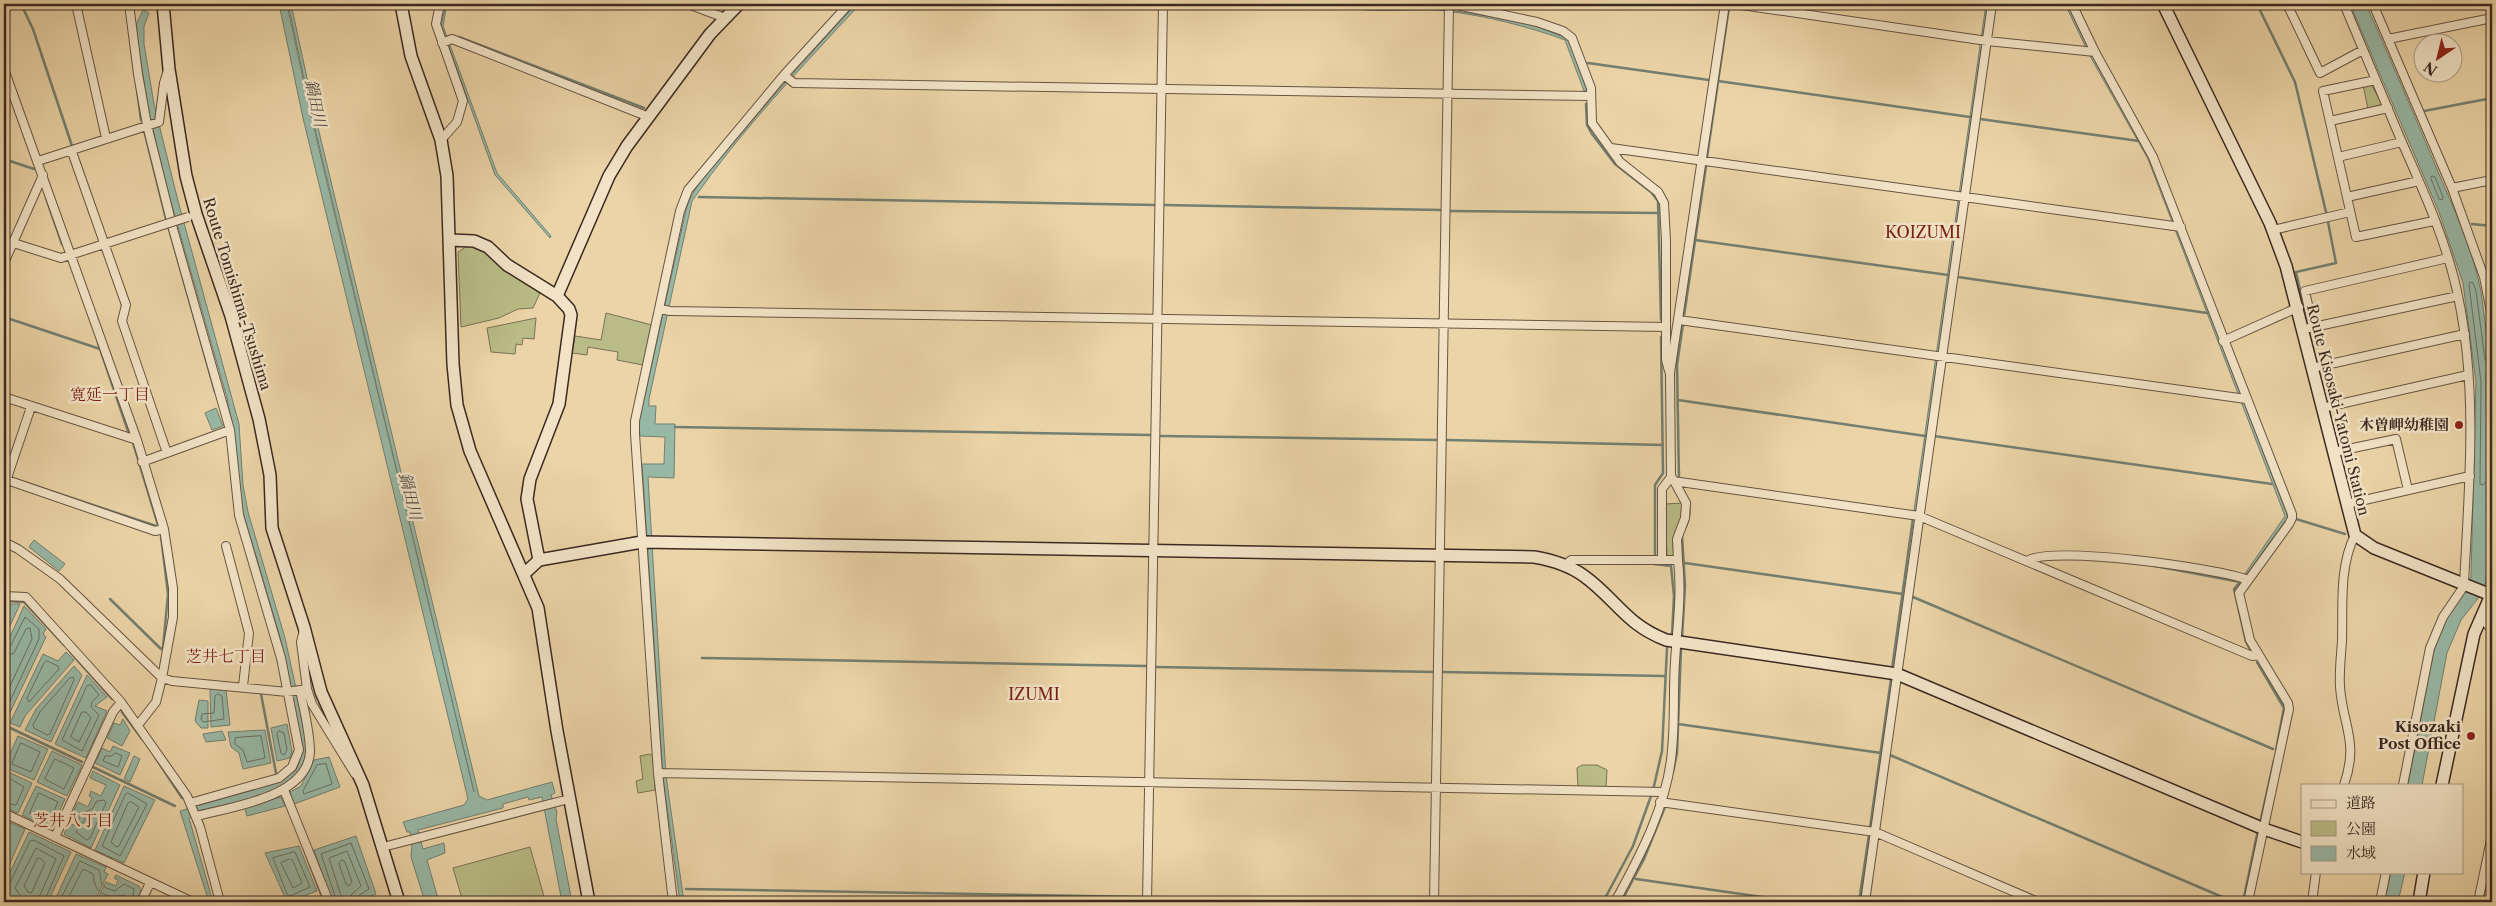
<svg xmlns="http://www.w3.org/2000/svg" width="2496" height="906" font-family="'Libre Caslon Text','Noto Serif JP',serif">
<rect width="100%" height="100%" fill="#ebd4a7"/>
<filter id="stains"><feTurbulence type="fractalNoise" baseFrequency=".004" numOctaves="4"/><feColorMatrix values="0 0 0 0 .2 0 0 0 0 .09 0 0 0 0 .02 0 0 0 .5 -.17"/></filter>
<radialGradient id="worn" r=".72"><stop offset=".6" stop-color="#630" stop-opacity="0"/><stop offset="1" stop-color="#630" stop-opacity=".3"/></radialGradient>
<path fill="#b9bc86" stroke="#7a7254" d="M2371 84 2382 104 2368 109 2363 85Z
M469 245C488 247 502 267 517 278 524 284 533 288 540 293L533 308 518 309 499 318 461 327 458 252Z
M606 313 652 325 643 365 617 360 618 352 588 347 587 355 572 353 575 336 601 340Z
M536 318 534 339 523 338 522 345 516 344 515 354 491 352 487 328Z
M1683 503V517L1674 538 1676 556H1667L1665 504Z
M650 754 653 756 655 790 638 793 636 781 643 779 640 756Z
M1582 765H1597L1607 770 1606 788 1578 787 1577 768Z
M530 847 545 900 537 902H463L453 868Z"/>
<path fill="#98b8a6" stroke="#737f71" d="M279 4H287L311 116 474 792 312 116 288 4H291L315 115 479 796 487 800 552 782 555 793 551 795 557 812 556 819 572 902H562L542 797 529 800 528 797 503 804V808L418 830 423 849 444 843 445 853 427 860 439 902H425L411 857 412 843 410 832H407L403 822 464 805 468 799 303 118Z
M446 4H447L443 26 497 173 551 236 550 238 495 175 441 25Z
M856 4H860C802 67 741 130 692 201L649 399V406H656L655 424H675L674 478 648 477 666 776 684 902H680L663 777 642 464H664L665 437 640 436 639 422 686 210C694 182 720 159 739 136 777 91 816 47 856 4Z
M1338 4 1358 7 1444 9 1528 23 1563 37 1569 41 1587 91H1584L1565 40C1527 26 1487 16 1446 11 1416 7 1364 16 1338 4Z
M1986 4H1988L1916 512 1914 511Z
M2065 4H2068L2089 48 2151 158 2288 517 2247 574 2244 575 2285 516 2148 159 2090 56Z
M2350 4H2366C2390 58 2413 112 2436 167 2453 207 2473 249 2481 292 2496 387 2490 485 2486 582L2479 597 2461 620 2447 653 2422 785H2408L2434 650 2446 619 2465 591 2471 577 2476 382 2463 283 2439 212Z
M143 10 149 13 144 26V44L154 104 178 201 239 424 243 485 248 512 285 638 307 739C307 748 308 762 303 770 283 796 229 803 198 811L189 818 213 902H209L180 811 282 781 295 771 299 764 302 745 280 637 242 509 234 434 227 398 167 188 150 117 136 34V25Z
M216 408 223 426 212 430 205 413Z
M34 540 65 564 59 571 29 547Z
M11 604H20L4 639V618Z
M24 606 46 629 43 634 46 637 6 721 4 720V650Z
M66 652 74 660 25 716 20 727 10 723 43 654 58 661Z
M74 666 82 675 51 742 25 730 36 709Z
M87 675 107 697 95 706 107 711 86 758 55 744Z
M210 689 226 690 230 725 211 727Z
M199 700 208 701V728H201L195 721Z
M123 719 130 731 122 746 107 738 114 723 120 725Z
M287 724 292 751 290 758 277 761 271 728Z
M265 730 271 763 243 769 239 753 231 747 228 732Z
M222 731 226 740 206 742 203 734Z
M18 736 48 749 34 780 4 767Z
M113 746 130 753 120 775 95 763 102 748 110 752Z
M52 751 82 765 67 796 37 782Z
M134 756 140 759 130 782 124 779Z
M329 757 340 787 294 804 290 792 301 786 314 760Z
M4 770 32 783 18 813 4 807Z
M93 771 120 785 91 848 64 834 69 823 76 826 80 818 72 814 78 802 88 807 92 798 89 796 91 791 101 796 106 785 90 778Z
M36 786 65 799 53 826 49 828 22 815Z
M124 786 155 800 124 863 95 850Z
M281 797 285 806 247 816 244 806Z
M4 820 25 829 4 877Z
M29 832 71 852 48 902H15L4 897V885Z
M356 836 376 894 356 902H332L314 850Z
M299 846 317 891 287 902 265 853Z
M76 854 106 867 104 872 108 874 94 902H54Z
M2391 872H2405L2398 902H2384Z
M116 875 139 886 141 892 136 902H96L106 882 116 886 118 880 114 878Z"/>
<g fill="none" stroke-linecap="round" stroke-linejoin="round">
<path stroke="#6a7064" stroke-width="1" d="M2432 176 2435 177 2443 197 2442 200 2439 199 2431 179Z
M2492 364H2488L2485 360 2476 291 2473 283 2470 282 2469 284 2481 382 2480 484 2483 485 2487 480 2492 479
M2492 371 2486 373 2487 470 2492 472
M4 650 10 647 25 617 39 629V639L4 714
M4 656 14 653 26 629 30 628 32 639 4 699
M47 661 58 666 59 669 29 702 27 698 44 663Z
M70 678 73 677 74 680 50 734 47 735 34 728 33 725 40 712Z
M91 685 99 695 92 702 91 707 99 715 82 751 62 740 87 686Z
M218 694 222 696 224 719 203 722 201 719 202 714 214 713 215 696Z
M82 712H86L91 718 79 742 71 737Z
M279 731 284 733 287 750 284 755 281 753 277 734Z
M261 736 265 758 247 762 243 750 235 744V738Z
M21 743 40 752 31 772 12 764Z
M116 753 122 756 118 767 103 761 105 756H111Z
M55 759 74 768 64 789 45 779Z
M326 764 332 784 304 794 303 791 317 765Z
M4 775 24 787 16 805 4 803
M39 793 58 802 49 822 30 813Z
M128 793 147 804 120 856 102 846 125 795Z
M97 801 104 800 106 803 90 838 87 840 76 832 85 820V812L92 809Z
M131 802 139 807 119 846 116 847 111 842 128 803Z
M295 852 310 887 290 896 287 894 273 858Z
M40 858 45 863 32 892 29 893 24 886 37 859Z
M290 859 293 861 302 883 293 888 281 863Z
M342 860 345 862 352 882 349 886 346 884 339 864Z
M4 886 10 883 30 841 34 840 64 856 44 902
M22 902 20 895 15 888 36 848 56 859 37 902
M59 902 80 861 99 870C103 884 97 886 115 891L124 884 134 889 132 902
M66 902 83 869 93 874C94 894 107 899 124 895L125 902
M337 902 321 854 351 843 369 889 358 896 356 902
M343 902 329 858 347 851 361 886 352 894 349 902"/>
<path stroke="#737f71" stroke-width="2.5" d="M21 4 33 29 72 146
M2257 4 2295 82 2326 212
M459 37 644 108
M1588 63 1709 80
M1718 81 1970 117
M136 82 141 120
M1586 104 1587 125 1592 134 1615 164 1651 192 1658 201 1661 320
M2424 111 2492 98
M1980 119 2139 141
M144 130 166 219
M1707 157 1729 7
M4 159 34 169
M699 197 1156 205
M46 198 62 244
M1163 205 1442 210
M1450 211 1660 213
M2472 224 2492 226
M169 229 215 392
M1695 240 1948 275
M1958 277 2207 313
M2302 299 2296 272 2336 263 2328 222
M1684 316 1706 166
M4 317 100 349
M98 343 129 434
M1678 400 1925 436
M675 427 1150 435
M1160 436 1438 440
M1934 436 2272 484
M1446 440 1663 445
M15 479 156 526 158 525 133 443
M1679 479 1677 365 1683 324
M1680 484C1689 501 1694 512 1684 530
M2296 519 2345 534
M1682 535 1685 586 1682 638
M1655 556V485L1663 473 1661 337
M1685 563 1903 594
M1654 564 1671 566 1674 596 1672 635
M2155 566 2240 582 2234 589 2246 642 2251 651
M1913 597 2273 749
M110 599 161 649 163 648 168 594 161 536
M4 601 24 602 64 645
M70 652 112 699
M702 658 1146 666
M2257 662 2284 708 2276 750
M1155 667 1435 672
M1892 669 1913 518
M1441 672 1664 676
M261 694 276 773
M122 712 142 739
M1678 724 1881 753
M4 725 82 762
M1890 755 2234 902
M155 757 182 798
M93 767 175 806
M1673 772 1677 753 1681 649
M1654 786 1662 751 1667 648
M2260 823 2274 760
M1870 828 1891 679
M297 831 324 902
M1636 879 1797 902
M686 889 1143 897
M1151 897 1431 901
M1438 902H1469
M1603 902 1633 846 1651 796
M1621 902 1644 859 1665 807
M1859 902 1869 835
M2243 902 2258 830
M2482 902 2486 882 2492 884"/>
<defs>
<path id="street" d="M76 4 106 138
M129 4 138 74 147 125 173 229 230 430 239 515 281 658 299 750 292 767 279 778 190 803
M440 4 436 24 463 101 457 122 441 140
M688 4 725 18
M1452 4 1537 22 1563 31 1572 38 1591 88 1592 123 1620 162 1658 192 1664 203 1666 241V360L1669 371
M1735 4 1987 41 2095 52
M2072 4 2095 52 2153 157 2292 514V518L2289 524 2239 593 2250 640 2288 703 2289 709 2248 902
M2287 4 2320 73 2363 50
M2344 4C2363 49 2382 95 2401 140 2423 190 2447 242 2458 296 2478 390 2469 488 2464 583L2462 589 2443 617 2430 648 2403 785
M2373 4 2452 188 2484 277 2492 317
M2388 39 2492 18
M442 43 452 39 649 117
M4 69 137 440 164 529 173 588V617L162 678 172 681 287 692 307 689 301 642 304 630
M784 75 794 83 1591 96
M2376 80 2323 91 2356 237 2434 221
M2330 121 2388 108
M1611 148 2181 227
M72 152 126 305 122 321 167 453
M2338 157 2402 142
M38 161 159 122 164 83 168 70
M2452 188 2492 180
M2347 197 2419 181
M2273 230 2350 212
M4 240 61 258 166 224
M4 263 43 175
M660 309 670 311 1666 327
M1679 320 2246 399
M2313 327 2305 291 2448 258
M2309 328 2458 296
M2223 341 2299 307
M2312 368 2465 334
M4 397 137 440
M2322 408 2468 375
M2334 452 2396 439 2408 490
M142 462 230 430
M1673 479 1686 503 1685 518 1677 539 1678 560
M7 480 155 531 164 529
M1673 481 1919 516 2252 656 2258 655
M4 487 31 407
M2347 504 2470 476
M4 542 18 549 60 579 162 678 156 702 138 725
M226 546 249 633 243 686
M1662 560V489L1671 477 1670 373 1725 4
M2027 561C2051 545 2218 568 2248 580
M1565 565 1571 560H1678C1682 595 1677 627 1675 662 1673 691 1675 721 1672 750 1668 804 1640 856 1615 902
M2491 595 2492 580
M4 596 26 597 121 702 187 796 200 827 220 902
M2481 617 2492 630
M307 689 312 704 355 774
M658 773 1663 792
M2344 785C2359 741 2343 727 2340 687 2339 672 2341 656 2342 641 2343 606 2339 566 2355 535
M284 790 329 902
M1660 802 1875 832 2038 902
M4 813 193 902
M197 816C231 807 308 797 310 752 310 732 304 710 300 690
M55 837 113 712 121 702
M383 847 569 799
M141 902 150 883
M673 902 658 773 635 434V421L680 211 688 190 784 75 849 4
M1147 902 1163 4
M1434 902 1449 4
M1865 902 1992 4
M2312 902 2316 872
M2380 902 2386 872
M2478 902 2492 835"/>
<path id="secondary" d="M163 4 169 69 186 176 196 214 231 316 259 419 270 475 272 528 304 627 321 692 363 785 399 902
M401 4 411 56 441 140 447 176 453 364 457 405 470 451 538 608 557 731 589 902
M2163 4 2270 223 2286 266 2355 535 2374 548 2491 595 2474 634 2442 785
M450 240 474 241 488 247 507 265 557 296 569 309 571 315 559 404 530 479 527 499 539 560
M557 296 609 176 627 146 710 34 739 4
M524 574 539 560 642 542 1534 557C1552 560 1569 565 1584 576 1616 599 1625 624 1666 640L1897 674 2264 829 2302 842
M2419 902 2424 872"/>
</defs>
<use href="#street" stroke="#675442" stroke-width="10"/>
<use href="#secondary" stroke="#3b2921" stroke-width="14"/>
<use href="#street" stroke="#f2e3c6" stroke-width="8"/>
<use href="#secondary" stroke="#f2e3c6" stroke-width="11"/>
<defs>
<path id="street-bridge" d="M166 224 188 217"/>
</defs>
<use href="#street-bridge" stroke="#675442" stroke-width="10" stroke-linecap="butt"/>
<use href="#street-bridge" stroke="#f2e3c6" stroke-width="8"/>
</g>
<g fill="#8f2418" stroke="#f2e3c6" stroke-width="2">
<circle cx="2459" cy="425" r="5"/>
<circle cx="2471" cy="736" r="5"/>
</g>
<g text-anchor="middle" stroke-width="5" stroke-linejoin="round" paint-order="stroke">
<g font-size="15" fill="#3b2921" stroke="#f2e3c6">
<text transform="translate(237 294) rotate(73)" y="5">Route Tomishima-Tsushima</text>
<text transform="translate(2338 410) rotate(76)" y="5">Route Kisosaki-Yatomi Station</text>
</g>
<g font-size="15" font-weight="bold" fill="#3b2921" stroke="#f2e3c6" text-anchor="end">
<text x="2449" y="430">木曽岬幼稚園</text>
<text x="2461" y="732">Kisozaki<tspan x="2461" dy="17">Post Office</tspan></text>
</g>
<g font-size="16" font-style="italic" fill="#524d42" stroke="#f2e3c6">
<text transform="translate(316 103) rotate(78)" y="6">鍋田川</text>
<text transform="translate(411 496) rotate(76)" y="6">鍋田川</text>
</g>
<g font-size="16" fill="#7a1f14" stroke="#f2e3c6">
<text x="1923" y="238">KOIZUMI</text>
<text x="110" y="400">寛延一丁目</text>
<text x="226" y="662">芝井七丁目</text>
<text x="1034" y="700">IZUMI</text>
<text x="73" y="826">芝井八丁目</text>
</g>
</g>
<rect width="2496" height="906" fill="none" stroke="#ebd4a7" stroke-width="20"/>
<rect x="5" y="5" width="2486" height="896" fill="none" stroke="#3b2921" stroke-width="2.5"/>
<rect x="10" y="10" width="2476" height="886" fill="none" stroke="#3b2921"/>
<rect x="2301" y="784" width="162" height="90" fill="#f2e3c6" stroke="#a99984"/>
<rect x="2311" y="800" width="25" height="8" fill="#f2e3c6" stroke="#a99984"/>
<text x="2346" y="808" font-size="15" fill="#3b2921">道路</text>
<rect x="2311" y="821" width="25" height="15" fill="#b9bc86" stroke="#a99984"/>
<text x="2346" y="834" font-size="15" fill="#3b2921">公園</text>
<rect x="2311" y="846" width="25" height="15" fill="#98b8a6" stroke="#a99984"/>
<text x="2346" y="858" font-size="15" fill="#3b2921">水域</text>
<g transform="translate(2438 58) rotate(215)"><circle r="24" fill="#f2e3c6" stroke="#a99984"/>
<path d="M0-4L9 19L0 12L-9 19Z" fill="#8f2418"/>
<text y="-8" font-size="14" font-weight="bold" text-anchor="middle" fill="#3b2921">N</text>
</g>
<rect width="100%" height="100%" filter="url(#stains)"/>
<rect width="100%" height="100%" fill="url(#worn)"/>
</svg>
